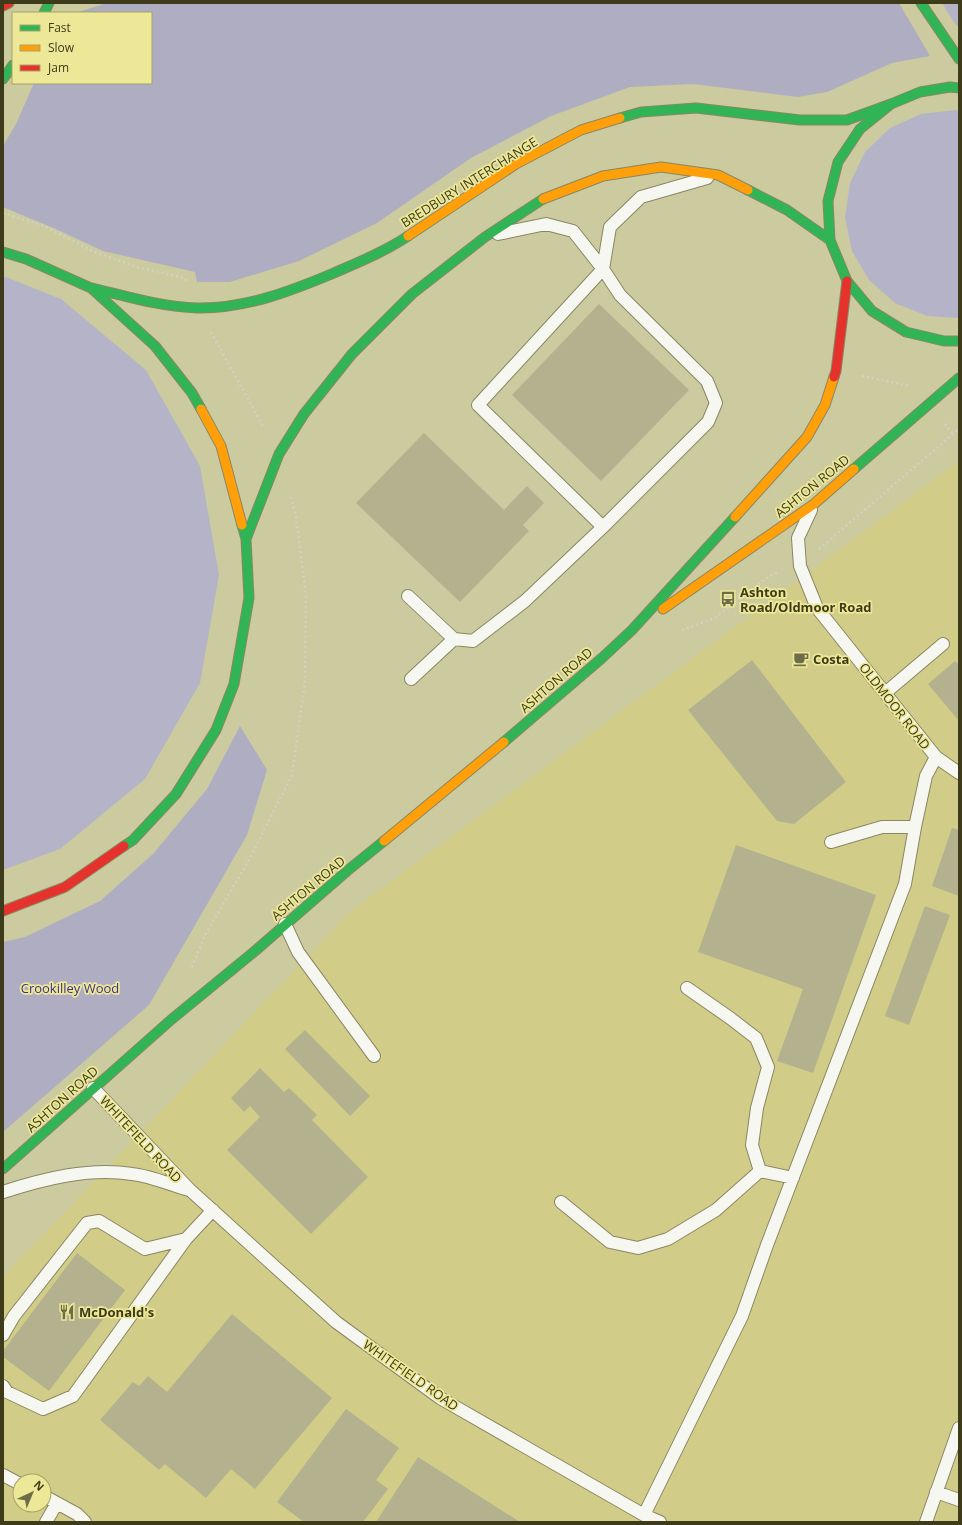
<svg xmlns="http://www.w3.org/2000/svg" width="962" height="1525" font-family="'Open Sans',sans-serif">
<rect width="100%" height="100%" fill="#ccca9f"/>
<path fill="#d1cd88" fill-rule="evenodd" d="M959 461V1522H3V1277L351 911ZM20 1481H44V1505H20Z"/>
<path fill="#b5b3c7" d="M942 3H959V27L956 25Z
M956 110 959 111V318L927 316 895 303 869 280 852 251 845 217 850 183 865 152 890 128 921 114Z
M3 276 61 299 146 370 200 466 219 575 200 683 145 779 60 849 3 870Z"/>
<path fill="#afadc1" d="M107 3H899L930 56 892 63 827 92 798 97 693 84 630 87 551 116 471 158 377 223 299 261 230 282H197L195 272 103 251 58 230 3 207V146L16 124 34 83H151V13H75Z
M240 726 267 770 247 835 149 1005 3 1132V942L25 937 100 901 153 854 207 789Z"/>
<path fill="#b3b18e" d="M599 304 689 390 601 481 512 395Z
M424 433 504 510 527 486 544 503 523 525 529 531 460 602 356 503Z
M752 660 846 782 794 824 777 821 688 710Z
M955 661 959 665V721L928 684Z
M952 828 959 830V896L932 886Z
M736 845 876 895 813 1073 777 1061 803 989 698 952Z
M925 906 950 915 909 1025 885 1016Z
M305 1030 370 1096 350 1116 285 1049Z
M260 1068 284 1092 289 1088 317 1115 312 1120 368 1177 311 1234 227 1150 260 1117 250 1106 244 1112 231 1098Z
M77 1253 125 1290 49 1391 3 1357V1351Z
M232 1314 332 1398 255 1489 231 1469 206 1498 165 1464 159 1470 100 1420 133 1382 139 1386 148 1376 167 1392Z
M346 1409 399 1448 376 1480 388 1489 363 1522H304L277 1502Z
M418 1457 520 1522H376Z"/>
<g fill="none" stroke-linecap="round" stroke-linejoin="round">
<defs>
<path id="lane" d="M811 510 798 538 800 566 817 608 936 757 959 773
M603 527 478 405 603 269 610 227 641 197 707 178
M408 596 454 639 473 641 525 601 603 527 708 422 716 403 707 381 620 295 603 269 573 231 546 224 498 234
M411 679 454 639
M885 693 943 644
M831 842 882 827H915
M285 924 298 952 374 1056
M687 988 730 1018 756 1038 768 1067 757 1108 752 1145 760 1171
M93 1088 190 1190 336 1322 440 1398 644 1515 660 1522
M3 1192C43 1179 90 1167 132 1174 151 1176 171 1185 189 1190
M561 1202 610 1242 638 1248 668 1239 716 1210 760 1171 793 1178
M3 1335 14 1316 87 1223 99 1221 145 1249 186 1239 213 1210
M3 1386 7 1392 43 1409 73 1396 186 1239
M3 1475 20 1484
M936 1492 959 1500
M44 1496 77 1514 85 1522
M644 1515 742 1316 767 1245 905 884 915 827 926 776 936 757
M46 1522 57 1503
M926 1522 959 1428"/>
<path id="fast" d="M921 3 959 59
M44 13 49 3
M3 79 13 65
M959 88 950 87 920 92 891 104 860 129 838 162 828 201 830 240 847 281 872 311 906 332 944 341H959
M620 118 641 112 696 108 800 120H847L891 104
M748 190 787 210 830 240
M3 252 26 259 91 288 155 346 192 393 201 409
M92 288C126 296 161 307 197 308 245 309 291 291 334 273 359 262 386 251 408 236
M854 469 959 378
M246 539 279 454 304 414 352 354 412 294 485 237 543 199
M504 742 602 658 632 630 735 517
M124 846 133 840 176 794 216 730 234 684 249 598 246 539 242 525
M3 1169 172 1019 255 951 347 871 384 841"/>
<path id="slow" d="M543 199 603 176 661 167 718 175 748 190
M408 236 516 164 581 130 620 118
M201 409 221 446 242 525
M735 517 807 437 825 405 834 377
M663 609 814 504 854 469
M384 841 504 742"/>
<path id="jam" d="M3 6 9 3
M834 377 836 371 847 281
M3 911 65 887 124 846"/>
</defs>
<use href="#lane" stroke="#898763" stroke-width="14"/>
<use href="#fast" stroke="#898763" stroke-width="11"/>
<use href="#slow" stroke="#898763" stroke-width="11"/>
<use href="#jam" stroke="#898763" stroke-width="11"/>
<path stroke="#d2d2c4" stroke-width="2.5" stroke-dasharray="2 3" stroke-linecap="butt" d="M3 213 42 225 95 252 137 267 185 278 186 281
M211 332 264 428
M862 376 910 386
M945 424 953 434
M819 549 959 429
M682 630 715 618 771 575 780 572
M192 967 205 935 249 860 292 775 305 682 306 595 296 517 291 497"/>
<use href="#lane" stroke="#f7f7f1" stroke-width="12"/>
<use href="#fast" stroke="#30b455" stroke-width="9"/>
<use href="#slow" stroke="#ff9f0a" stroke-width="9"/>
<use href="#jam" stroke="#e5322d" stroke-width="9"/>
</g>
<defs>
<symbol id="bus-bare" viewBox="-9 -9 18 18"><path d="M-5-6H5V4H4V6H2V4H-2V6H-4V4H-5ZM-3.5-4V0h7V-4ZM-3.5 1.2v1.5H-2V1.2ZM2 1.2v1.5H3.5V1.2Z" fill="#6f6d48" stroke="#ede898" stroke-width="2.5" paint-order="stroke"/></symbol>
<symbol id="cafe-bare" viewBox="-9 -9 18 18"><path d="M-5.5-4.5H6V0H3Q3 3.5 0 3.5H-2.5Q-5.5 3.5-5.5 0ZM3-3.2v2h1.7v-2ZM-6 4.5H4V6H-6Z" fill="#6f6d48" stroke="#ede898" stroke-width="2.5" paint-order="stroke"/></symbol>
<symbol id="restaurant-bare" viewBox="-9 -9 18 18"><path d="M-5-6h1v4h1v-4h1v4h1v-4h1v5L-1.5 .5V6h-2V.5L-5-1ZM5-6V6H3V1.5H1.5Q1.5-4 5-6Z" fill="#6f6d48" stroke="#ede898" stroke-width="2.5" paint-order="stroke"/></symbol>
</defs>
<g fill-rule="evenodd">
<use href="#bus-bare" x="717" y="588" width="22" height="22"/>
<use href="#cafe-bare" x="790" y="648" width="22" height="22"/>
<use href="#restaurant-bare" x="56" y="1301" width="22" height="22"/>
</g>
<g text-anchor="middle" stroke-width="3.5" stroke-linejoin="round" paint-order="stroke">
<g font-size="13" fill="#3d3b19" stroke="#ede898">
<text transform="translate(469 182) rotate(-32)" y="5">BREDBURY INTERCHANGE</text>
<text transform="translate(812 486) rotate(-39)" y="5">ASHTON ROAD</text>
<text transform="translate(556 680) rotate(-41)" y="5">ASHTON ROAD</text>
<text transform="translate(895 706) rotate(52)" y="5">OLDMOOR ROAD</text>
<text transform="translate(308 888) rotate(-40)" y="5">ASHTON ROAD</text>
<text transform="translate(62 1099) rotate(-42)" y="5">ASHTON ROAD</text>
<text transform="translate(141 1139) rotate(47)" y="5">WHITEFIELD ROAD</text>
<text transform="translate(411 1375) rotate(35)" y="5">WHITEFIELD ROAD</text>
</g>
<g font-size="13" font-weight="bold" fill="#3d3b19" stroke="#ede898" text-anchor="start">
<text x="740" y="597">Ashton<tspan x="740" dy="15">Road/Oldmoor Road</tspan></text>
<text x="813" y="664">Costa</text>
<text x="79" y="1317">McDonald's</text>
</g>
<g font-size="13" fill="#3e3185" stroke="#ede898">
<text x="70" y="993">Crookilley Wood</text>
</g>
</g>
<rect width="962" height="1525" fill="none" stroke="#3d3b19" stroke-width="8"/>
<rect x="12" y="12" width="140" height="72" fill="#ede898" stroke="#a7a365"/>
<rect x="20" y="25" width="20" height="6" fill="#30b455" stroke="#a7a365"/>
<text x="48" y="32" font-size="12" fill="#3d3b19">Fast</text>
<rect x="20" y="45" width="20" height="6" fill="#ff9f0a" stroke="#a7a365"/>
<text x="48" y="52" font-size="12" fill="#3d3b19">Slow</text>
<rect x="20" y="65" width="20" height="6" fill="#e5322d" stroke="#a7a365"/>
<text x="48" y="72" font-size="12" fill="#3d3b19">Jam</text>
<g transform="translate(32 1493) rotate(44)"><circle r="19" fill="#ede898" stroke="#a7a365"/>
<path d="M0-3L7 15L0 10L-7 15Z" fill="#6f6d48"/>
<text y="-6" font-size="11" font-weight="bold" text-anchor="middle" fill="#3d3b19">N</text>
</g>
</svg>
